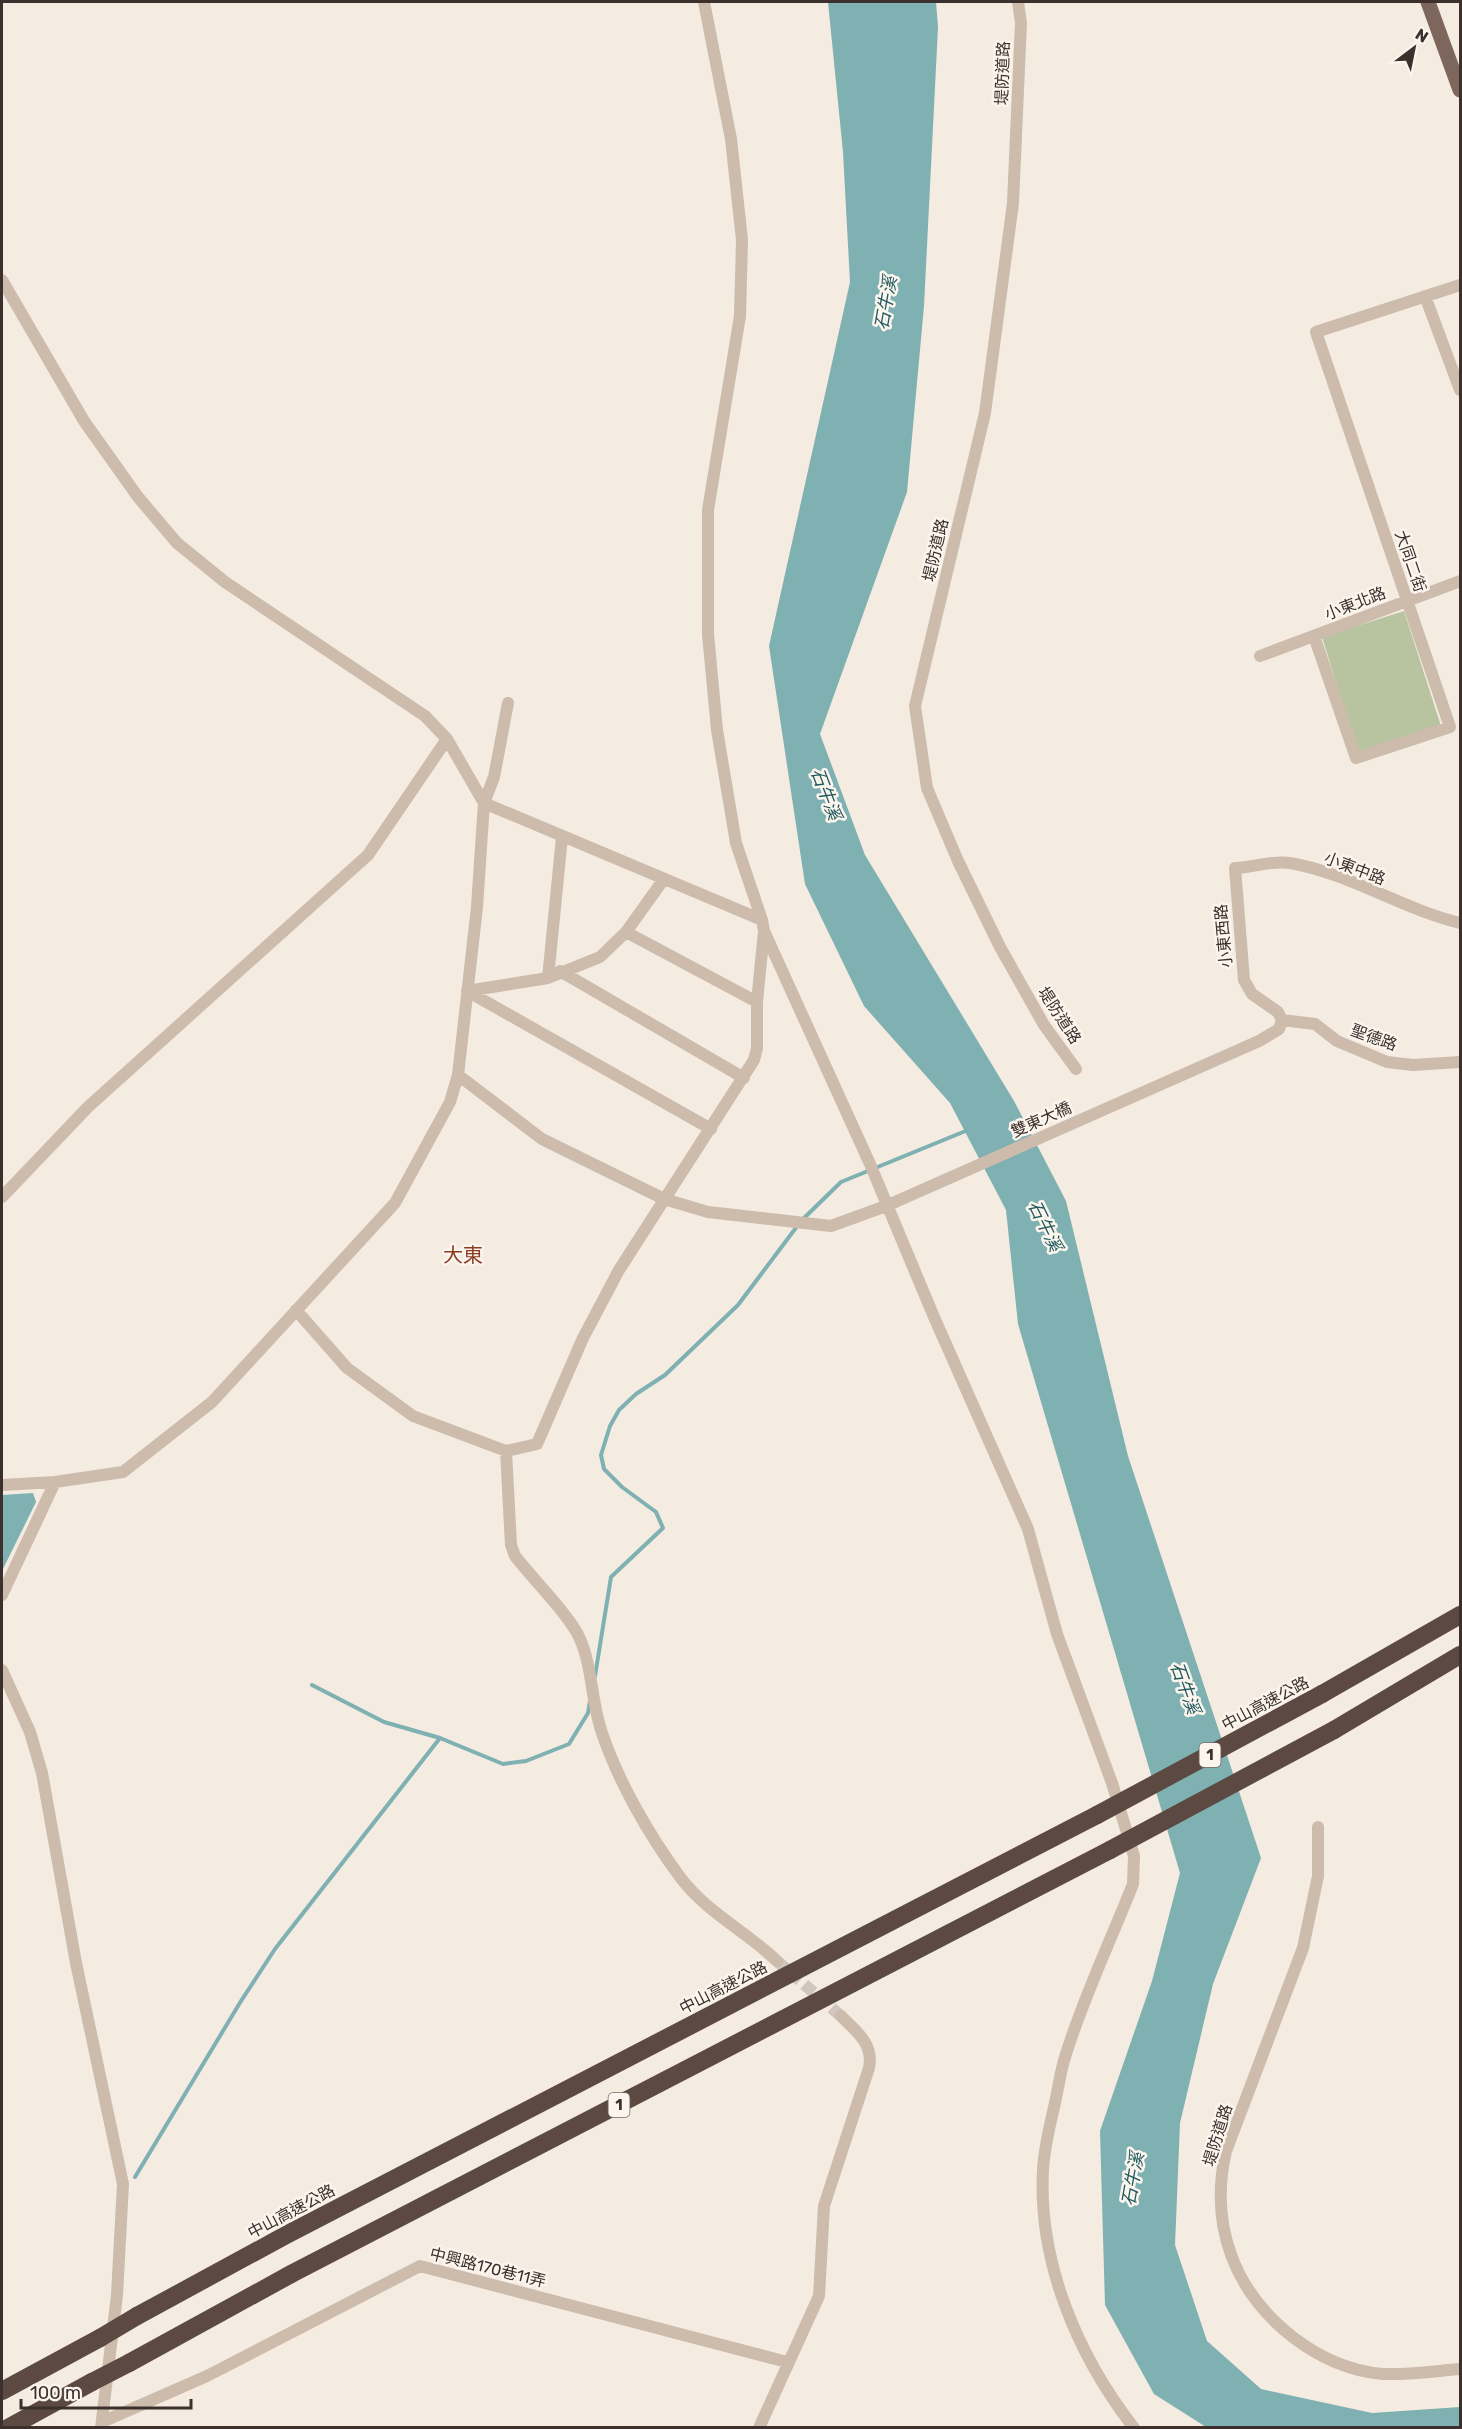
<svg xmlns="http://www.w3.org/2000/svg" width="1462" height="2429" font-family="Rubik,'Noto Sans TC',sans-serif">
<rect width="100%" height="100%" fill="#f4ebe1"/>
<path fill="#b8c4a0" d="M1404 611 1441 726 1358 752 1322 637Z"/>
<path fill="#7fb0b2" d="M828 2H936L938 27 924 306 907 492 820 734 865 855 1014 1101 1066 1201 1128 1456 1261 1858 1213 1984 1180 2123 1175 2245 1207 2341 1261 2389 1372 2413 1460 2407V2427H1206L1154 2394 1105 2305 1100 2131 1152 1981 1180 1873 1018 1324 1006 1210 950 1103 864 1006 805 884 769 646 850 282 843 152Z
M33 1493 36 1502 2 1571V1495Z"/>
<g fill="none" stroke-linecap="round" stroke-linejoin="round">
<path stroke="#7fb0b2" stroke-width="4" d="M803 1219 841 1182 968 1130
M595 1676 611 1577 663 1528 656 1512 622 1487 604 1469 601 1455 610 1426 619 1410 636 1394 665 1375 738 1305 798 1225
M312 1685 384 1722 440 1738
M135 2177 241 2001 275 1949 440 1738 503 1764 526 1761 569 1744 588 1713 590 1701"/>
<path stroke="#cfc6bd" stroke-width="12" stroke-dasharray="12 6" stroke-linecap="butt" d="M777 1961 841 2016"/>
<path stroke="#cdbbac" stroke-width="12" d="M704 2 731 139 742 240 740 316 708 510V634L717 730 736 843 762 920
M1018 2 1021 23 1013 203 985 413 915 706 927 788 958 861 1000 947 1044 1025 1076 1069
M2 280 84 421 138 497 177 543 225 582 425 716 447 739 484 803 477 907 458 1075 450 1102 395 1203 212 1402 123 1472 55 1482 2 1595
M1425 296 1460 390
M1314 636 1356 758 1450 727 1316 332 1460 285
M1260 656 1460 581
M764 931 870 1164 934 1317 1028 1529 1057 1634 1112 1783 1134 1856 1133 1884C1111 1940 1084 1996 1066 2054 1061 2068 1059 2084 1056 2098 1051 2122 1044 2146 1043 2170 1038 2263 1078 2356 1134 2428
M626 932 757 1002
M560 971 744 1078
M548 978 562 837
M467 991 711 1129
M467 991 548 978 600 957 626 932 664 879
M1282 1020 1278 1012 1252 994 1244 980 1235 868C1253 868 1271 860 1290 863 1349 873 1402 909 1460 923
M1282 1020 1315 1024 1337 1041 1387 1062 1413 1065 1460 1062
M458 1075 542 1139 664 1199 708 1212 831 1226 886 1206 1259 1041 1279 1029 1282 1020
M2 1197 88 1107 368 855 447 739
M296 1310 347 1368 413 1416 506 1451 537 1444 583 1338 619 1270 754 1060 757 1048V1002L764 931 762 920 484 803 494 777 508 703
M506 1451 511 1545 515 1556C532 1578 571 1617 580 1639 593 1669 591 1702 602 1733 619 1783 649 1835 680 1877 706 1912 747 1932 777 1961
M2 1485 55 1482
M2 1670 30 1732 42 1773 76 1963 123 2184 117 2295 101 2428
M1318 1827V1876L1303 1948 1226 2151C1209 2225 1234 2292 1294 2338 1319 2357 1350 2371 1382 2374 1408 2375 1435 2371 1460 2369
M102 2422 207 2376 420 2266 787 2362
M759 2428 819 2296 824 2206 869 2068C874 2044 857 2032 841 2016"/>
<path stroke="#7d675c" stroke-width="15" d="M1428 2 1460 90"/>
<path stroke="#5c4a42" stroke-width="18" d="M1322 1694 1460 1615
M1334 1730 1460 1655
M137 2316 286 2235 1097 1815
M129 2363 293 2273 1110 1850
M2 2391 100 2338
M8 2428 92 2382"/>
<path stroke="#5c4a42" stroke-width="18" d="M1097 1815 1322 1694
M1110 1850 1334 1730
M100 2338 137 2316
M92 2382 129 2363"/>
</g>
<g text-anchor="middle" stroke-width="5" stroke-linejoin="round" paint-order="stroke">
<g fill="#fbf5ee" stroke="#756b66" stroke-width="1.5">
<rect x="1199.5" y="1743" width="21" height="24" rx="4.5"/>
<rect x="608.5" y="2093" width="21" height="24" rx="4.5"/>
</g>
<g font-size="15" font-weight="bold" fill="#3b302b">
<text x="1210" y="1760">1</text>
<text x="619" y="2110">1</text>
</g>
<g font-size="16" fill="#3b302b" stroke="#fbf5ee">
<text transform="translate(1002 73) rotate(-88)" y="6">堤防道路</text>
<text transform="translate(935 550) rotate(-77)" y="6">堤防道路</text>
<text transform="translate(1411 561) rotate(71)" y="6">大同二街</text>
<text transform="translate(1355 603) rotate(-21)" y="6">小東北路</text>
<text transform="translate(1355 868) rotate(21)" y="6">小東中路</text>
<text transform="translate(1223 936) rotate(-95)" y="6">小東西路</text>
<text transform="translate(1060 1015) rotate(57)" y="6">堤防道路</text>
<text transform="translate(1374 1037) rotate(20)" y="6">聖德路</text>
<text transform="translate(1041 1119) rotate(-24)" y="6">雙東大橋</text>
<text transform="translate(1265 1703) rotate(-28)" y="6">中山高速公路</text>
<text transform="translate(723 1987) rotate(-27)" y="6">中山高速公路</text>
<text transform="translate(1217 2135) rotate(-73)" y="6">堤防道路</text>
<text transform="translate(291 2211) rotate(-28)" y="6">中山高速公路</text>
<text transform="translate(488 2267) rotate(14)" y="6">中興路170巷11弄</text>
</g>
<g font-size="18" font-style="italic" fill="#1f5a5e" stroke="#fbf5ee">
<text transform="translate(886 303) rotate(-80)" y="6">石牛溪</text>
<text transform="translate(826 794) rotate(69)" y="6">石牛溪</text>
<text transform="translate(1045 1226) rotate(64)" y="6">石牛溪</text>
<text transform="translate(1185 1688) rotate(70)" y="6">石牛溪</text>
<text transform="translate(1133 2179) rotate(-80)" y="6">石牛溪</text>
</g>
<g font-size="20" fill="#8c3b22" stroke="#fbf5ee">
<text x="463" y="1262">大東</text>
</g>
</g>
<rect width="1462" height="2429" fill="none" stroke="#3b302b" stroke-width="6"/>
<g transform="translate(1414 48) rotate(32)" stroke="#fbf5ee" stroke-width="4.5" paint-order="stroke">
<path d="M0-4.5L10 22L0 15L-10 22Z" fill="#3b302b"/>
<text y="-9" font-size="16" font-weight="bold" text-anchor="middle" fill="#3b302b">N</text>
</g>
<path d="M21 2399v9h170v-9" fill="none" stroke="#3b302b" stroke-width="3"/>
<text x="30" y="2399" font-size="18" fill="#3b302b" stroke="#fbf5ee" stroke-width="4.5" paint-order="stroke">100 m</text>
</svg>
